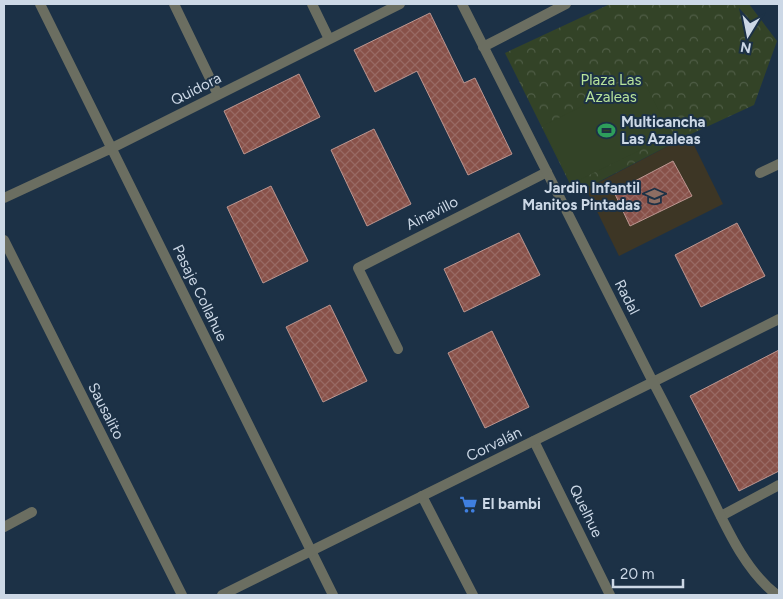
<svg xmlns="http://www.w3.org/2000/svg" width="783" height="599" font-family="Figtree,sans-serif">
<defs>
<pattern id="park-crowns" width="20" height="18" patternUnits="userSpaceOnUse" patternTransform="scale(1.25)"><rect width="20" height="18" fill="#334327"/><path d="M2 6a3 3 0 1 1 6 0M12 15a3 3 0 1 1 6 0" fill="none" stroke="#4f5d46"/></pattern>
<pattern id="building-cross-hatch" width="8" height="8" patternUnits="userSpaceOnUse" patternTransform="scale(1.25)"><rect width="8" height="8" fill="#885149"/><path d="M0 0l8 8M0 8l8-8" fill="none" stroke="#986963"/></pattern>
</defs>
<rect width="100%" height="100%" fill="#1c3146"/>
<path fill="#3d3625" d="M689 135 723 204 619 256 586 189Z"/>
<path fill="url(#park-crowns)" d="M610 4H749L777 41 754 105 689 135 575 194 505 53Z"/>
<path fill="#334327" d="M642 77 671 135 571 184 542 126Z"/>
<path fill="url(#building-cross-hatch)" stroke="#bc9690" d="M430 13 464 83 475 78 512 154 468 175 417 71 375 92 354 50Z
M299 74 320 117 244 154 224 111Z
M374 129 411 204 367 226 331 150Z
M673 161 692 196 630 226 614 192Z
M271 186 308 261 263 283 227 207Z
M737 223 765 276 701 307 675 255Z
M519 233 540 275 464 312 444 269Z
M330 305 367 381 323 402 286 327Z
M492 331 529 407 485 428 448 353Z
M779 350V471L739 491 690 396Z"/>
<g fill="none" stroke-linecap="round" stroke-linejoin="round">
<path stroke="#6b6e61" stroke-width="10" d="M398 349 358 268 547 172
M721 516 779 485"/>
<path stroke="#6b6e61" stroke-width="10" d="M40 4 333 595
M174 4 218 95
M312 4 329 39
M462 4 653 382 779 319
M483 47 566 4
M760 173 779 164
M4 198 112 148 400 4
M534 441 610 595
M422 496 473 595
M4 527 32 512"/>
<path stroke="#6b6e61" stroke-width="10" d="M4 240 182 595
M222 595 653 382C671 416 688 450 705 484 724 522 743 569 777 595"/>
</g>
<defs>
<symbol id="stadium-bare" viewBox="-9 -9 18 18"><path d="M0-5a6.5 5 0 1 0 0 10a6.5 5 0 1 0 0-10ZM-3.5-1.8h7v3.6h-7Z" fill="#2e9e5b" stroke="#1c3146" stroke-width="2.5" paint-order="stroke"/></symbol>
<symbol id="school-bare" viewBox="-9 -9 18 18"><path d="M0-5L7-2L0 1L-7-2ZM-4 1L0 2.5L4 1V4Q0 6-4 4Z" fill="#8d6e63" stroke="#1c3146" stroke-width="2.5" paint-order="stroke"/></symbol>
<symbol id="supermarket-bare" viewBox="-9 -9 18 18"><path d="M-6-5.5h2.5l.6 2H6L4.5 2H-2.5L-4.4-4H-6ZM-1.5 3.2a1.3 1.3 0 1 0 .1 0ZM3 3.2a1.3 1.3 0 1 0 .1 0Z" fill="#3f7fe0" stroke="#1c3146" stroke-width="2.5" paint-order="stroke"/></symbol>
</defs>
<g fill-rule="evenodd">
<use href="#stadium-bare" x="594" y="118" width="25" height="25"/>
<use href="#school-bare" x="642" y="184" width="25" height="25"/>
<use href="#supermarket-bare" x="456" y="492" width="25" height="25"/>
</g>
<g text-anchor="middle" stroke-width="4" stroke-linejoin="round" paint-order="stroke">
<g font-size="15" fill="#b7e29a" stroke="#1c3146">
<text x="611" y="85">Plaza Las<tspan x="611" dy="17">Azaleas</tspan></text>
</g>
<g font-size="15" fill="#ccd8e6" stroke="#1c3146">
<text transform="translate(196 89) rotate(-27)" y="5">Quidora</text>
<text transform="translate(432 213) rotate(-27)" y="5">Ainavillo</text>
<text transform="translate(200 293) rotate(64)" y="5">Pasaje Collahue</text>
<text transform="translate(627 297) rotate(63)" y="5">Radal</text>
<text transform="translate(106 411) rotate(63)" y="5">Sausalito</text>
<text transform="translate(494 444) rotate(-26)" y="5">Corvalán</text>
<text transform="translate(586 511) rotate(64)" y="5">Quelhue</text>
</g>
<g font-size="15" font-weight="bold" fill="#ccd8e6" stroke="#1c3146" text-anchor="start">
<text x="621" y="127">Multicancha<tspan x="621" dy="17">Las Azaleas</tspan></text>
<text x="640" y="193" text-anchor="end">Jardin Infantil<tspan x="640" dy="17">Manitos Pintadas</tspan></text>
<text x="482" y="509">El bambi</text>
</g>
</g>
<rect width="783" height="599" fill="none" stroke="#ccd8e6" stroke-width="10"/>
<g transform="translate(748 35) rotate(190)" stroke="#1c3146" stroke-width="4" paint-order="stroke">
<path d="M0-4L9 19L0 12L-9 19Z" fill="#ccd8e6"/>
<text y="-8" font-size="14" font-weight="bold" text-anchor="middle" fill="#ccd8e6">N</text>
</g>
<path d="M613 579v8h70v-8" fill="none" stroke="#ccd8e6" stroke-width="2.5"/>
<text x="620" y="579" font-size="15" fill="#ccd8e6" stroke="#1c3146" stroke-width="4" paint-order="stroke">20 m</text>
</svg>
